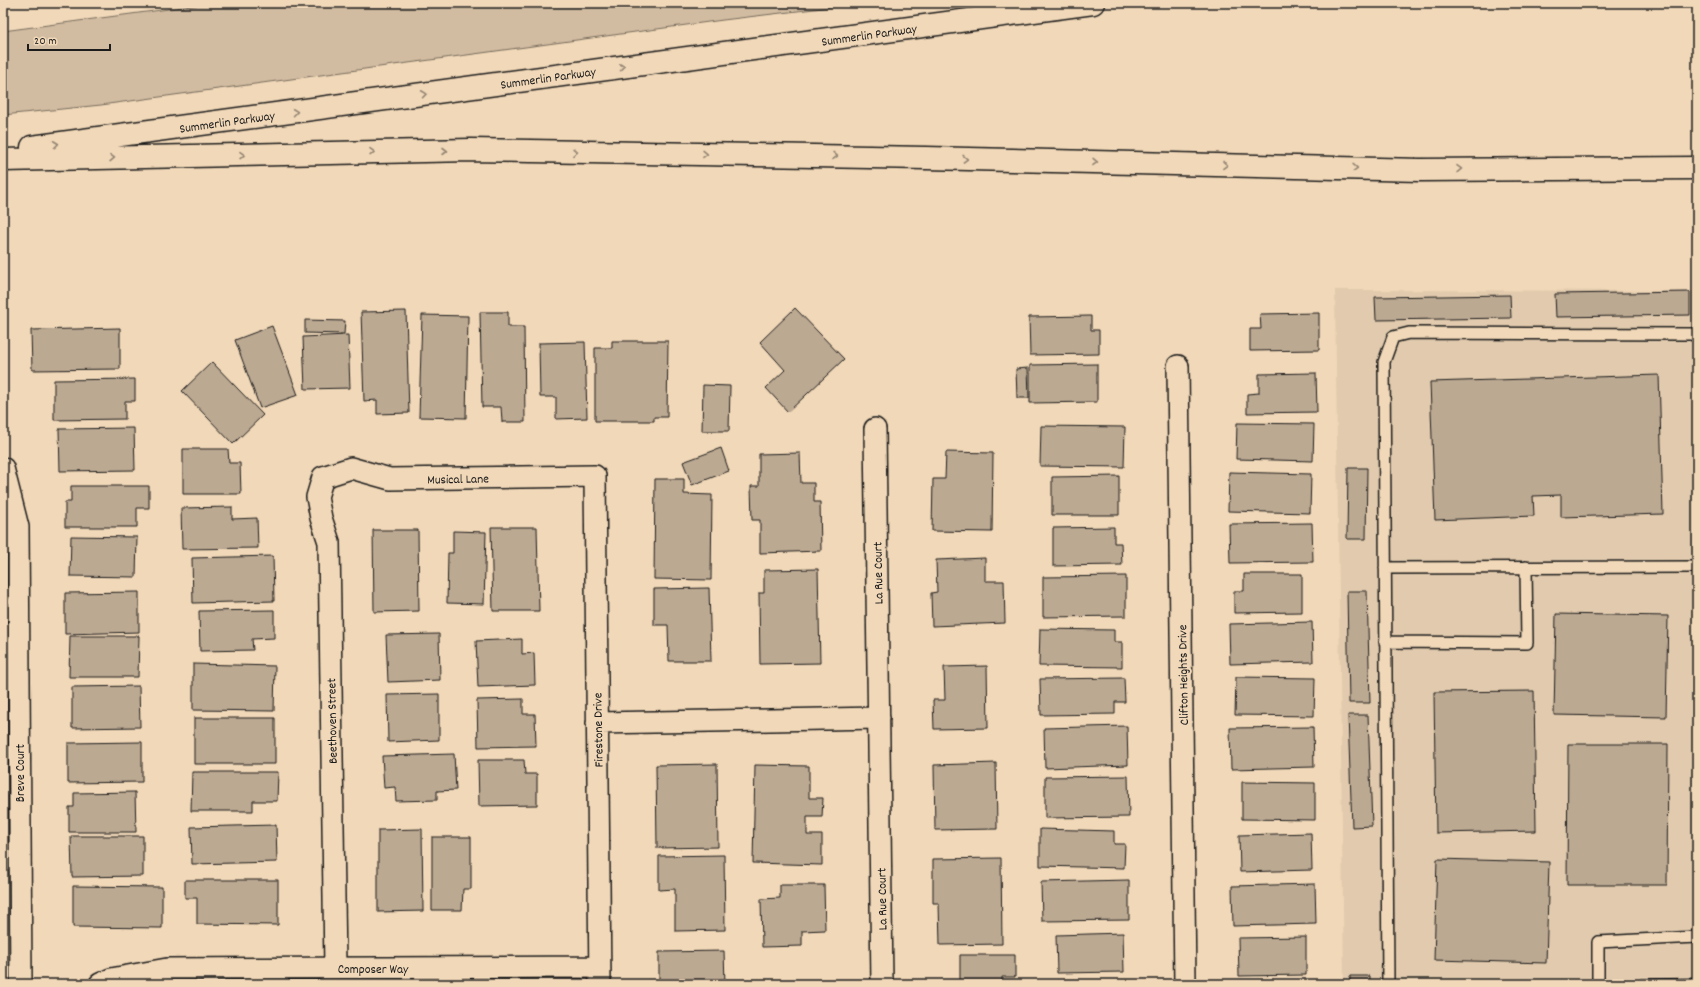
<svg xmlns="http://www.w3.org/2000/svg" width="1700" height="987" font-family="Dekko,sans-serif">
<rect width="100%" height="100%" fill="#f1d8b8"/>
<filter id="ink" filterUnits="userSpaceOnUse"><feTurbulence type="fractalNoise" baseFrequency=".025" numOctaves="2"/><feDisplacementMap in="SourceGraphic" scale="8" xChannelSelector="R" yChannelSelector="G"/><feConvolveMatrix kernelMatrix="1 2 1 2 8 2 1 2 1" color-interpolation-filters="sRGB"/></filter>
<g filter="url(#ink)">
<path fill="#e1caad" d="M1335 290 1697 291V984H1344Z"/>
<path fill="#d2bca1" stroke="#776c5e" d="M214 3H864L723 20 101 105 3 115V31Z"/>
<path fill="#bca992" stroke="#1c1c1c" d="M1690 292V315L1556 317 1555 294Z
M1510 295 1511 318 1376 320 1375 297Z
M795 308 844 359 788 412 766 388 785 370 760 342Z
M406 311 409 413 377 414V400L364 401 361 312Z
M480 312H508V327H524L525 422H502L501 407H482Z
M1319 313V350L1250 351V329H1261L1260 314Z
M422 315 468 316 466 418 419 417Z
M1091 316V330H1099V354L1030 355 1029 317Z
M305 320 345 321 344 334 305 333Z
M272 326 298 395 260 408 235 340Z
M120 328V369L32 370 31 330Z
M348 335 350 388 305 389 303 337Z
M612 341H668L667 417H654V421H595V348H612Z
M585 342 587 418 556 419V397H540L539 343Z
M212 362 263 415 233 444 182 391Z
M1097 364V402L1030 403V365Z
M1028 368 1029 398H1017L1016 369Z
M1316 373 1317 412 1247 413V394L1259 393V374Z
M1659 375 1663 514 1561 517V495L1533 496 1534 516 1435 520 1430 382Z
M135 379V401H125V419L54 420V380Z
M703 385 730 386 729 431H702Z
M1237 423 1314 424 1313 461 1236 459Z
M1041 426 1125 427 1124 467 1040 466Z
M134 428 135 470 60 471 59 429Z
M721 448 729 471 692 485 683 462Z
M183 449H228L229 463H240L241 494H183Z
M946 452 993 453 992 532 932 531 933 479H945Z
M800 453 801 483H814V502H820L821 551 760 553V520H752L751 486H759V454Z
M1348 468H1367L1366 539H1347Z
M1229 472 1311 474 1310 513 1228 511Z
M1119 476V515H1052V477Z
M655 479H684V494L712 495 711 580 654 579Z
M71 486H149V508H137V527H65V502H71Z
M232 507V519L257 518 258 548 182 549 181 508Z
M1312 523 1313 562 1230 563 1229 524Z
M491 527H537L539 611H493Z
M1114 527V543H1121L1122 565 1053 566V528Z
M373 530H418L419 611 374 612Z
M453 531 486 532 484 604 447 603 448 553H453Z
M71 536 137 537 136 577 70 576Z
M273 556 274 601 193 603 192 558Z
M985 558V581H1004L1005 623 932 626 931 593 937 592 936 560Z
M818 569 820 663 760 664 759 593H764V570Z
M1244 574H1302V612L1234 613V591H1244Z
M1126 576V616L1043 617V577Z
M709 588 711 661H669L668 625H654V589Z
M1347 591H1367L1370 703H1349Z
M139 592V632L65 634V593Z
M274 610V638L252 639 253 650 200 651 199 611Z
M1556 614 1668 616 1666 717 1554 715Z
M1312 622 1313 662 1230 664 1229 624Z
M1040 629 1114 630V642H1122V667L1039 666Z
M439 634 440 680 388 682 386 635Z
M70 636H139L138 677H69Z
M522 639V654L534 653 535 685 478 687 476 641Z
M193 664 275 666 274 711 193 710Z
M987 666 988 728 934 729 933 700H945L944 667Z
M1236 677 1315 678 1314 716 1235 715Z
M1124 678 1125 702H1115V714L1041 715 1040 679Z
M139 686 140 727 72 728V687Z
M1534 691 1536 831 1436 833 1434 692Z
M439 694V740L388 742 387 695Z
M523 699V714H535L536 746 478 747 477 700Z
M1348 715H1368L1372 826 1352 827Z
M194 718H275V764H194Z
M1127 726 1128 765 1045 768 1044 728Z
M1313 727 1314 767 1231 769 1230 728Z
M142 742V782L68 783V743Z
M1568 744H1668L1667 885H1567Z
M454 754 456 790 437 791V800L396 801 395 787 384 788 382 756Z
M478 760H524L525 774H537V805L479 806Z
M996 763 997 829 935 830 934 765Z
M717 764 718 847 657 848 656 765Z
M755 765 809 766V798H823L822 817H807V835H822V865L753 863Z
M192 772H278L277 801H253V811H191Z
M1128 776 1129 817 1045 818V777Z
M1242 782 1315 783V820L1242 819Z
M135 792 136 832H69V807H74V793Z
M276 825 277 862 192 864 191 827Z
M422 829 423 911 378 912V830Z
M1040 829 1114 831V844H1125L1124 868 1040 866Z
M1311 833 1312 870 1240 872 1239 835Z
M71 836H143V876L72 877Z
M432 837H471V889H463L462 910H432Z
M724 855 725 930 675 931V889L659 890V856Z
M1001 858 1002 944 940 945 939 903H933V859Z
M1437 859 1549 862 1546 963 1434 960Z
M185 880H278V925L197 924V898H185Z
M1129 880V920L1042 921 1041 882Z
M1315 884 1316 924 1233 926 1232 886Z
M780 885H824L825 930 802 931V946L762 947 761 899 780 898Z
M73 886 162 887V928L73 927Z
M1123 933 1124 972 1057 973 1056 935Z
M1306 937V975L1239 976 1238 938Z
M724 951 725 984H659V952Z
M960 955H1015V977H1002V984H960Z
M1350 976H1370V984H1350Z
M1697 978V984H1641V979Z"/>
<g fill="none" stroke-linecap="round" stroke-linejoin="round">
<defs>
<path id="service" d="M1385 568 1697 567
M1385 642 1527 643 1526 567
M1388 984 1384 362 1393 337 1409 333 1691 334 1697 336
M1598 984V942L1697 937"/>
<path id="minor" d="M1178 366 1185 984
M875 429 882 984
M3 468 18 527 21 984
M597 723 879 718
M335 968 329 542 321 518 317 497 323 477 351 468 390 479 595 476 600 984
M100 984 111 979 167 969 599 967"/>
<path id="motorway" d="M32 147 1093 3
M3 160 471 150 926 158 1420 170 1697 168"/>
</defs>
<use href="#service" stroke="#1c1c1c" stroke-width="14"/>
<use href="#minor" stroke="#1c1c1c" stroke-width="24"/>
<use href="#motorway" stroke="#1c1c1c" stroke-width="25"/>
<use href="#service" stroke="#f1d8b8" stroke-width="11"/>
<use href="#minor" stroke="#f1d8b8" stroke-width="21"/>
<use href="#motorway" stroke="#f1d8b8" stroke-width="22"/>
</g>
<defs><path id="oneway-chevron" d="M-2-3.5L2.5 0L-2 3.5" fill="none" stroke-width="1.6" stroke-linecap="round" stroke-linejoin="round"/></defs>
<g stroke="#918372">
<use href="#oneway-chevron" transform="translate(622 67) rotate(-8)"/>
<use href="#oneway-chevron" transform="translate(424 94) rotate(-8)"/>
<use href="#oneway-chevron" transform="translate(295 112) rotate(-8)"/>
<use href="#oneway-chevron" transform="translate(56 144) rotate(-7)"/>
<use href="#oneway-chevron" transform="translate(445 151)"/>
<use href="#oneway-chevron" transform="translate(372 152) rotate(-1)"/>
<use href="#oneway-chevron" transform="translate(575 152) rotate(1)"/>
<use href="#oneway-chevron" transform="translate(705 154) rotate(1)"/>
<use href="#oneway-chevron" transform="translate(242 155) rotate(-1)"/>
<use href="#oneway-chevron" transform="translate(835 156) rotate(1)"/>
<use href="#oneway-chevron" transform="translate(112 158) rotate(-1)"/>
<use href="#oneway-chevron" transform="translate(965 159) rotate(1)"/>
<use href="#oneway-chevron" transform="translate(1095 162) rotate(1)"/>
<use href="#oneway-chevron" transform="translate(1225 165) rotate(1)"/>
<use href="#oneway-chevron" transform="translate(1355 168) rotate(1)"/>
<use href="#oneway-chevron" transform="translate(1459 169) rotate(-1)"/>
</g>
</g>
<g text-anchor="middle" stroke-width="4" stroke-linejoin="round" paint-order="stroke">
<g font-size="13" fill="#1c1c1c" stroke="#f1d8b8">
<text transform="translate(869 34) rotate(-8)" y="5">Summerlin Parkway</text>
<text transform="translate(548 77) rotate(-8)" y="5">Summerlin Parkway</text>
<text transform="translate(227 121) rotate(-8)" y="5">Summerlin Parkway</text>
<text transform="translate(458 478) rotate(-1)" y="5">Musical Lane</text>
<text transform="translate(877 573) rotate(-91)" y="5">La Rue Court</text>
<text transform="translate(1182 675) rotate(-91)" y="5">Clifton Heights Drive</text>
<text transform="translate(331 721) rotate(-91)" y="5">Beethoven Street</text>
<text transform="translate(597 730) rotate(-91)" y="5">Firestone Drive</text>
<text transform="translate(19 773) rotate(-90)" y="5">Breve Court</text>
<text transform="translate(881 899) rotate(-91)" y="5">La Rue Court</text>
<text x="373" y="973">Composer Way</text>
</g>
</g>
<rect width="1700" height="987" fill="none" stroke="#f1d8b8" stroke-width="16"/>
<rect x="8" y="8" width="1684" height="971" fill="none" stroke="#1c1c1c" stroke-width="1.5" filter="url(#ink)"/>
<path d="M28 44v6h82v-6" fill="none" stroke="#1c1c1c" stroke-width="2"/>
<text x="34" y="44" font-size="12" fill="#1c1c1c" stroke="#f1d8b8" stroke-width="3" paint-order="stroke">20 m</text>
</svg>
